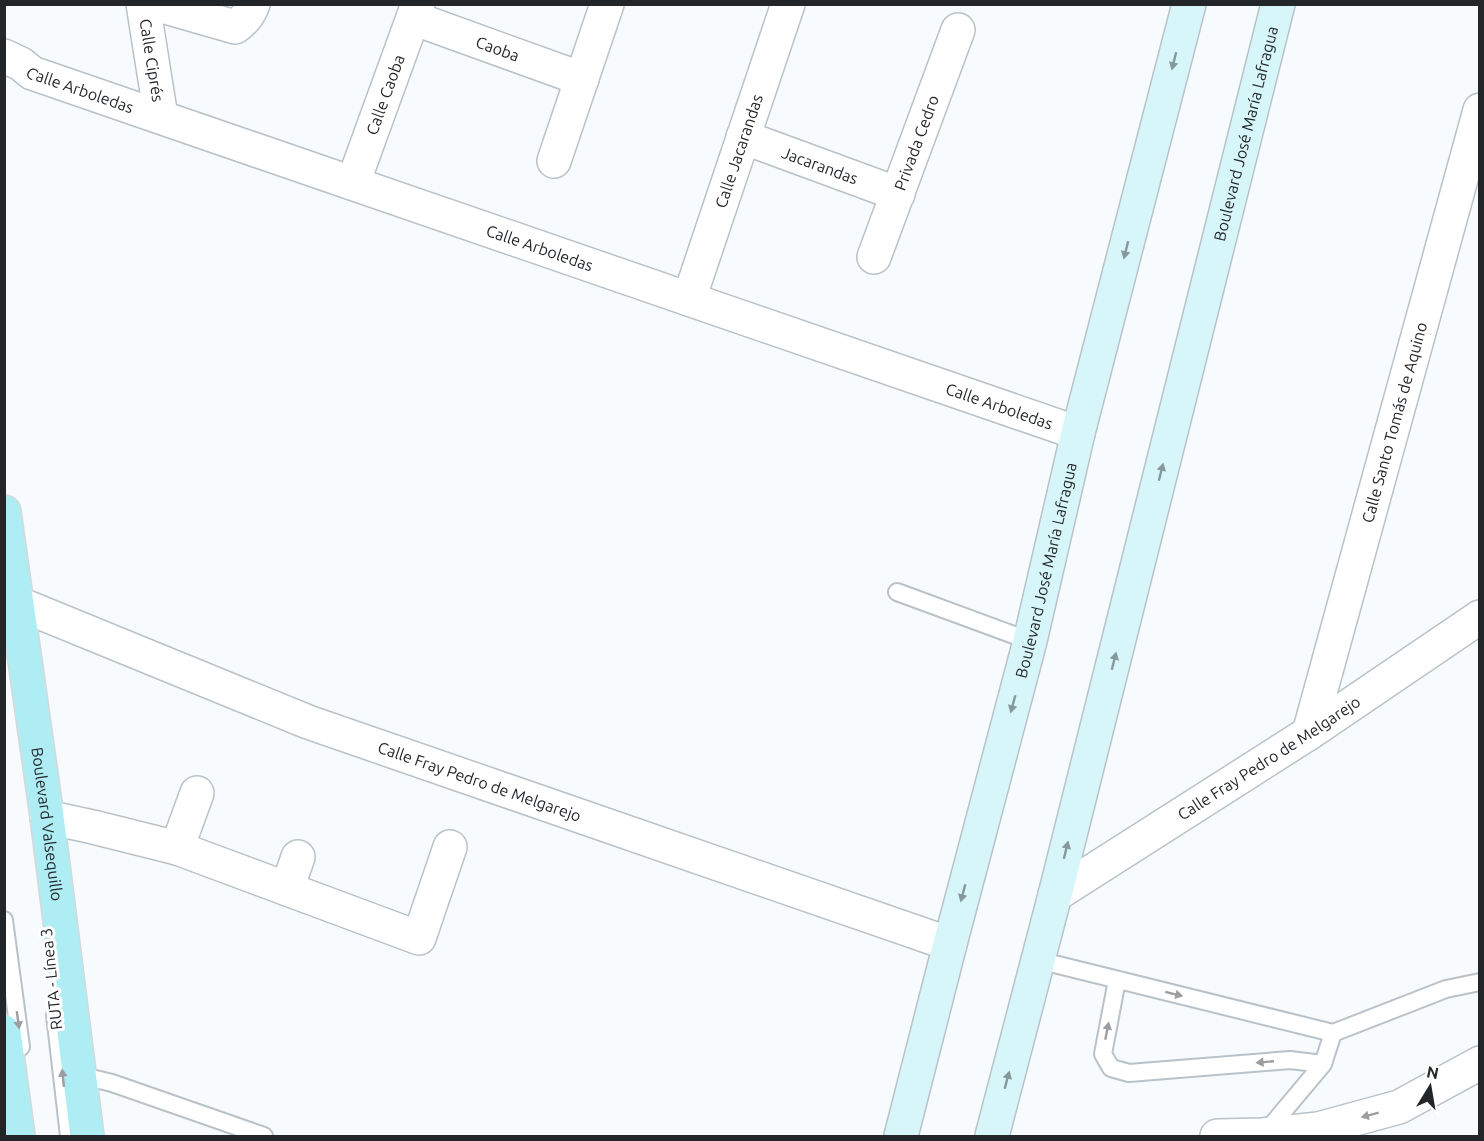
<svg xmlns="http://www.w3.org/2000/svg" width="1484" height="1141" font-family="Ubuntu,sans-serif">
<rect width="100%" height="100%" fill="#f8fbfe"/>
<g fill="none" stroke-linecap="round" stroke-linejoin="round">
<defs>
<path id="service" d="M897 592 1030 641
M4 920 21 1047
M1038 960 1333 1033 1446 989 1480 982
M1117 980 1103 1054 1111 1068 1129 1073 1290 1060 1323 1064
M55 1015 69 1136
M79 1075 112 1083 264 1136
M1265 1133 1323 1064 1333 1033"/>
<g id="minor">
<path id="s1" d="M143 4 161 117"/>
<path d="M155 4 235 27C244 21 249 15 253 4"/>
<path id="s2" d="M413 18 582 79"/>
<path id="s3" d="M4 56 21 64 32 73 1078 433"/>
<path id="s4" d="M743 137 898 194"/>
<path d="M554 161 607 4"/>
<path id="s5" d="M353 183 418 4"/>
<path id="s6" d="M874 257 958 30"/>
<path id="s7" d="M689 299 788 4"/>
<path id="s8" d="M17 603 308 722 950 944"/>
<path id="s9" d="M1309 733 1480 110"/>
<path d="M47 817 93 827 177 848 419 938 450 847"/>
<path d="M177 848 197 793"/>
<path d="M287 889 298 857"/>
<path id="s10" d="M1055 895 1309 733 1480 617"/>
<path d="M1217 1136 1262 1135 1318 1129 1399 1107 1480 1063"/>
</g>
<g id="secondary">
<path id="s11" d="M901 1136 950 944 1030 641 1078 433 1189 4"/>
<path id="s12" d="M992 1136 1055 895 1278 4"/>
</g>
<g id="primary">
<path id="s13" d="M4 512 47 817 87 1136"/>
<path d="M4 1032 18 1136"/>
</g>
</defs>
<use href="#service" stroke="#b9c2c8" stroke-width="20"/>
<use href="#minor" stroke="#b9c2c8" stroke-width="36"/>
<use href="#secondary" stroke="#b9c2c8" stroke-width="36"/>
<use href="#primary" stroke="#d7d8d8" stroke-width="36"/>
<use href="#service" stroke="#fff" stroke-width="16"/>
<use href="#minor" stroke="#fff" stroke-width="33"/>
<use href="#secondary" stroke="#d7f6fa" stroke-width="33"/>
<use href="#primary" stroke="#afedf5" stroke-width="33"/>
</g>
<defs><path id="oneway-solid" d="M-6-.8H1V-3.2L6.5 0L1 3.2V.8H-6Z" transform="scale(1.5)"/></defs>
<g fill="#86989c">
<use href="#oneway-solid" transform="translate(1174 61) rotate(104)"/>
<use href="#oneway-solid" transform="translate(1126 250) rotate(104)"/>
<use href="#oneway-solid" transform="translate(1161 472) rotate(-76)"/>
<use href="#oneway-solid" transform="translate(1114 661) rotate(-76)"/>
<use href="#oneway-solid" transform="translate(1013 704) rotate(105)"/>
<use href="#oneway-solid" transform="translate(1066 850) rotate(-76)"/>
<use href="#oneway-solid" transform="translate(963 893) rotate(105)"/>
<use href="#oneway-solid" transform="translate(1007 1080) rotate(-75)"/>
</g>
<g fill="#9c9d9f">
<use href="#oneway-solid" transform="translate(1174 994) rotate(14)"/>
<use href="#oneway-solid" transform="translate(18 1020) rotate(82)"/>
<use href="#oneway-solid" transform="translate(1107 1031) rotate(-79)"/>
<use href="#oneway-solid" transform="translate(1265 1062) rotate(175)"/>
<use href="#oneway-solid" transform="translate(63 1078) rotate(-96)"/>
<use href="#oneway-solid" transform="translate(1370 1115) rotate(165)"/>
</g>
<g text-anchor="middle" stroke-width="6" stroke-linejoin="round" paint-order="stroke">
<g font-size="16" fill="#232629" stroke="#fff">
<text dy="6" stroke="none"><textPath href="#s2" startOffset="90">Caoba</textPath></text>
<text dy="6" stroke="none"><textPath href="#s1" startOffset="57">Calle Ciprés</textPath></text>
<text dy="6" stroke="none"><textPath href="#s3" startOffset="84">Calle Arboledas</textPath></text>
<text dy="6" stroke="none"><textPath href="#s5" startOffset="94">Calle Caoba</textPath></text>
<text dy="6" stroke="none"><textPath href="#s12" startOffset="1034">Boulevard José María Lafragua</textPath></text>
<text dy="6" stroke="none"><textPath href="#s6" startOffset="122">Privada Cedro</textPath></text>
<text dy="6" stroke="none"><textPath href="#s7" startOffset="156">Calle Jacarandas</textPath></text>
<text dy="6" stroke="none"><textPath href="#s4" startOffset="82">Jacarandas</textPath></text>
<text dy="6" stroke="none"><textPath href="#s3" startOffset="570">Calle Arboledas</textPath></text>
<text dy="6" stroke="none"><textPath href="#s3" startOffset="1056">Calle Arboledas</textPath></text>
<text dy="6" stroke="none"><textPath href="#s9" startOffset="322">Calle Santo Tomás de Aquino</textPath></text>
<text dy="6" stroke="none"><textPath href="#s11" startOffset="584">Boulevard José María Lafragua</textPath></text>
<text dy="6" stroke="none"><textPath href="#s10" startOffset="254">Calle Fray Pedro de Melgarejo</textPath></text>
<text dy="6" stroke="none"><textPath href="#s8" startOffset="496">Calle Fray Pedro de Melgarejo</textPath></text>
<text dy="6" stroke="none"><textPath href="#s13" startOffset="315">Boulevard Valsequillo</textPath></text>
<text transform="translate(51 979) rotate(-96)" y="6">RUTA - Línea 3</text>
</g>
</g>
<rect width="1484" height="1141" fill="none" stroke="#232629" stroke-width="12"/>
<g transform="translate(1430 1087) rotate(11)" stroke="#ffffff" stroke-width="4.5" paint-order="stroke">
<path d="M0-4.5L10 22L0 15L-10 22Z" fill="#232629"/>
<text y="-9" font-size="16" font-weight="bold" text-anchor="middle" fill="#232629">N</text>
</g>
</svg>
